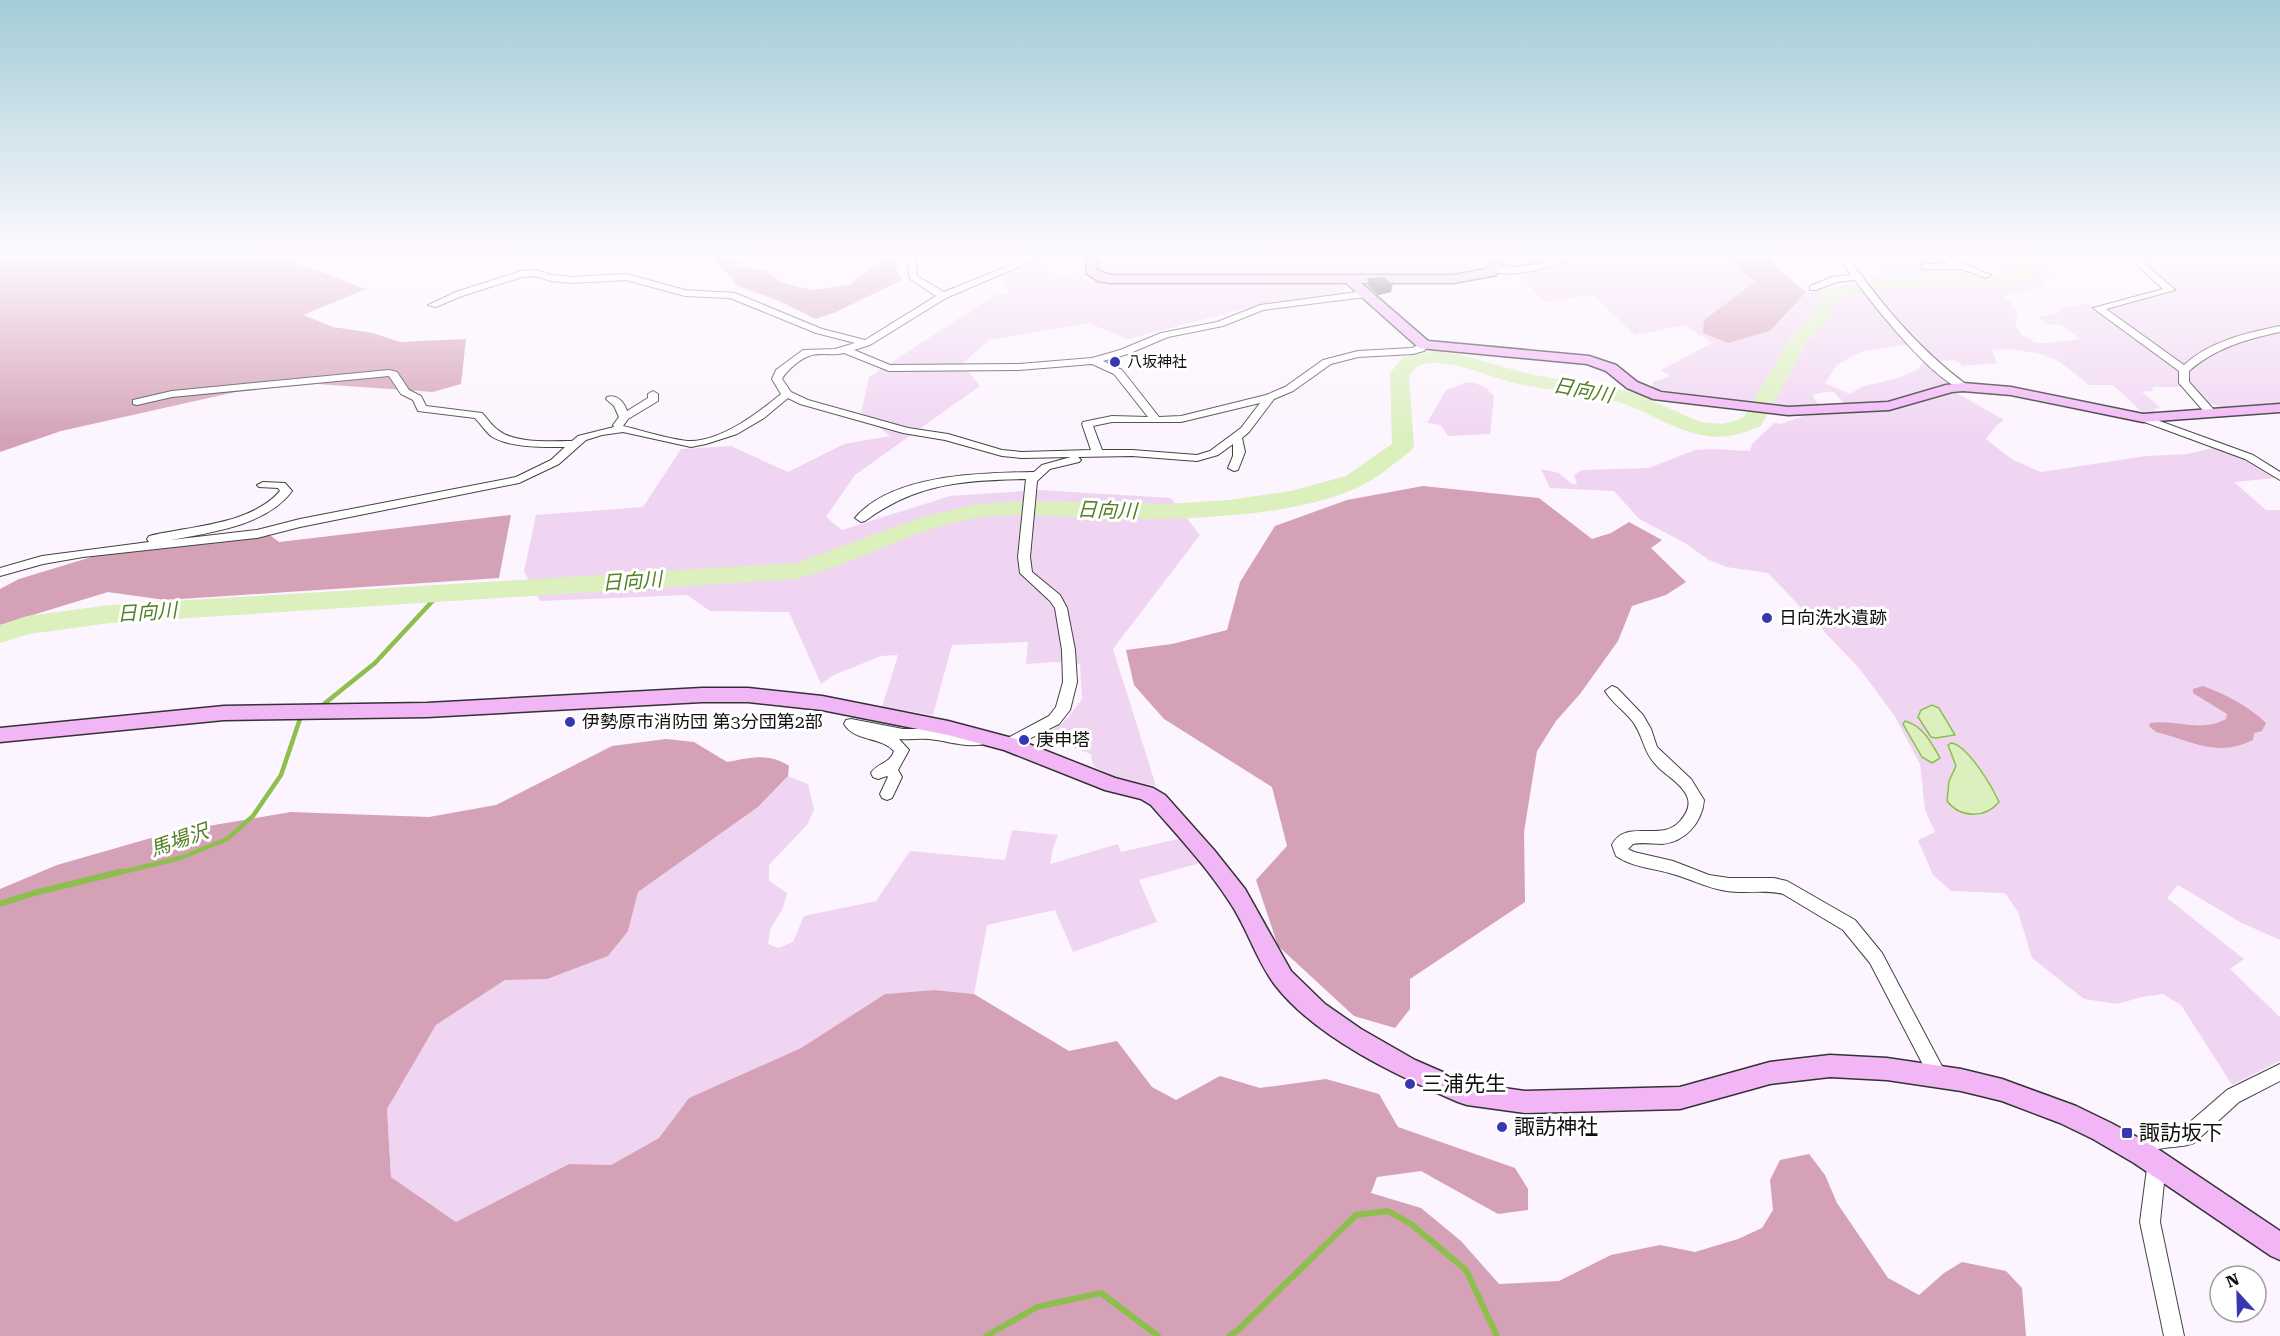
<svg xmlns="http://www.w3.org/2000/svg" width="2280" height="1336" font-family="'Roboto Serif','Noto Sans JP',serif">
<rect width="100%" height="100%" fill="#fcf4fe"/>
<path fill="#e5edec" d="M1096 254H1488L1492 264 1490 269 1452 277 1428 274 1110 276 1095 270Z
M1497 254H1562L1546 262 1514 269 1503 267Z"/>
<path fill="#f0d5f2" d="M1049 254H1085L1084 258 1048 259 1044 261 1053 274 1084 272V281L1342 282 1346 296 1247 308 1128 339 1088 323 989 340 962 364 980 386 855 475 826 517 842 530 950 496 1039 490 1171 498 1200 535 1113 649 1156 786 1112 776 1093 766 1091 754 1043 737 1067 719 1082 699 1080 664 1055 662 1026 664 1028 642 952 645 933 715 882 707 898 655 881 656 834 675 821 684 789 612 710 611 687 595 540 601 524 571 536 515 643 507 681 449 731 446 788 472 844 444 890 436 861 413 869 377 996 294 1009 295 1000 274Z
M1583 254H1766L1794 285 1806 293 1883 277 1870 254H1894L1912 260 1919 254H1926L1988 276 2010 272 1968 257 1959 262 1935 254H2107L2036 256 2052 274 2041 285 2026 292 2009 293 2005 297 2018 311 2015 323 2021 334 2035 343H2047L2080 339 2060 324 2048 325 2038 317 2060 312 2058 308 2087 304 2097 306 2164 289 2126 254H2280V411L2240 414 2204 401 2191 387H2152L2153 391 2142 392 2160 407 2154 409 2158 413 2144 414 2113 385H2089L2057 360 2038 353 2010 349 1992 350 1997 363 1963 366 1955 360 1936 361 1919 343 1860 352 1837 365 1825 383 1850 394 1861 387 1901 377 1918 369 1922 363 1929 362 1950 381 1948 385 1875 404 1845 405 1834 392H1825L1812 395 1819 405 1786 409 1682 396 1681 393 1655 389 1652 386 1653 382 1670 376 1661 370 1712 343 1685 325 1635 335 1593 295 1544 302 1519 274Z
M1473 382 1486 388 1494 396 1490 434 1448 436 1441 425 1427 423 1446 390 1465 383Z
M1955 392 2004 420 1996 426 1986 439 2013 460 2041 472 2146 456 2187 454 2217 447 2261 467 2275 478 2234 482 2266 510H2280V940L2240 922 2178 885 2167 898 2244 959 2230 969 2280 1017V1061L2232 1085 2181 1005 2163 994 2142 997 2117 1004 2084 999 2032 958 2018 912 2005 893 1951 891 1933 875 1918 840 1935 832 1925 810 1920 764 1894 715 1859 668 1768 573 1726 567 1709 560 1685 543 1639 519 1614 491 1550 488 1541 469 1559 473 1572 484H1577L1574 475 1582 470 1649 468 1695 450 1712 449 1750 451 1752 444 1774 423 1781 424 1803 416 1880 411 1905 407Z
M788 776 808 784 814 810 807 825 769 865V881L787 893 783 908 770 930 768 944 778 948 793 942 804 916 876 901 910 851 1005 860 1012 830 1058 835 1053 848 1050 864 1118 844 1121 852 1183 838 1200 863 1139 880 1157 922 1073 952 1055 910 987 925 974 994 934 990 885 994 801 1048 689 1098 659 1138 611 1165 569 1164 456 1222 391 1177 387 1109 436 1025 505 980 547 979 628 931 638 892 758 807Z"/>
<path fill="#d4a1b6" d="M0 254H273L366 289 303 315 333 327 373 333 400 342 466 339 461 384 433 392 317 384 240 391 61 431 0 452Z
M710 254H727L733 266 765 270 783 283 812 290 849 285 877 263 893 260 902 280 836 312 816 319 779 301 738 286Z
M1732 254H1769L1776 267 1806 292 1770 331 1728 343 1703 333 1704 320 1755 282 1733 263Z
M1423 486 1539 498 1592 539 1611 533 1629 522 1662 540 1651 548 1686 582 1666 595 1632 606 1618 641 1580 694 1556 721 1537 751 1524 832 1525 902 1410 979V1009L1395 1028 1354 1016 1278 946 1256 880 1287 846 1272 787 1164 719 1134 685 1126 650 1172 644 1227 630 1240 582 1275 526 1347 500Z
M511 515 499 578 165 600 108 592 0 625V589L19 579 141 542 263 530 279 542Z
M2203 686C2227 695 2247 705 2266 723L2262 731 2254 733 2253 740C2215 758 2193 741 2156 732L2149 726 2150 723C2177 719 2201 733 2226 719L2227 714 2193 693V689Z
M666 739 694 742 727 762C750 758 768 752 789 766L788 776 758 807 638 892 628 931 608 956 547 979 505 980 436 1025 387 1109 391 1177 456 1222 569 1164 611 1165 659 1138 689 1098 801 1048 885 994 934 990 974 994 1069 1051 1117 1041 1152 1087 1176 1100 1220 1076 1260 1088 1326 1079 1379 1094 1398 1127 1515 1168 1528 1189V1210L1498 1214 1421 1171 1377 1177 1371 1193 1421 1208 1461 1241 1499 1284 1559 1281 1611 1255 1660 1245 1695 1252 1738 1239 1762 1228 1773 1210 1770 1180 1780 1160 1809 1154 1825 1175 1837 1203 1888 1278 1919 1295 1944 1273 1962 1262 2006 1271 2022 1288 2026 1336H0V889L57 865 172 832 291 812 429 817 496 805 612 746Z"/>
<path fill="#dbf0bd" stroke="#8cbf4c" stroke-width="1.5" d="M1932 705 1939 708 1955 735 1936 738 1931 737 1918 717 1921 710Z
M1905 721C1923 726 1931 742 1940 758L1932 763 1922 757 1903 724Z
M1951 743C1968 745 1992 787 1999 802 1985 819 1960 818 1947 801L1949 781 1956 766 1948 745Z"/>
<g fill="none" stroke-linecap="round" stroke-linejoin="round">
<path stroke="#8cbf4c" stroke-width="4.5" d="M324 704 375 663 439 594
M114 874 180 858 227 839 253 816 281 775 300 719"/>
<path stroke="#8cbf4c" stroke-width="6" d="M0 904 34 893 120 872
M986 1336 1037 1307 1101 1293 1158 1336
M1229 1336 1238 1330 1356 1215 1388 1211 1411 1224 1466 1270 1497 1336"/>
<path fill="#dbf0bd" fill-rule="evenodd" d="M2006 254H2024L2032 275 2024 284 1898 288 1839 298 1827 322 1809 339 1761 426C1744 433 1726 439 1708 436 1675 432 1649 411 1618 402 1586 392 1552 391 1519 384 1491 378 1464 363 1435 363 1423 363 1414 365 1409 377L1414 446 1411 451C1394 463 1378 478 1359 487 1292 518 1176 521 1103 518 1061 517 1018 512 976 518 914 528 857 563 796 579L110 623 29 634 0 643V625L27 616 110 605 796 563 922 517 977 504 1026 501 1166 504 1229 500 1291 491 1346 476 1392 444 1390 373 1403 357 1435 351 1462 355 1529 374 1631 392 1701 422 1721 424 1735 421 1744 417 1791 336 1812 315 1825 290 1898 276 2012 274Z"/>
<defs>
<path id="street" d="M771 254C760 261 737 265 726 258L731 255Z
M906 254H915L917 276 944 292 1037 254H1049L946 298 870 345 854 350 890 365 1019 364 1092 358 1120 350 1161 333 1217 322 1260 305 1365 291 1370 294 1365 297 1263 310 1223 326 1168 337 1128 354 1103 361 1122 370 1159 417 1181 416 1266 395 1285 387 1323 360 1358 351 1412 348 1424 342 1429 345 1424 351 1413 354 1358 357 1331 364 1293 391 1274 399 1249 432 1242 438 1245 452 1238 470 1234 471 1228 468 1233 456V444L1218 455 1197 461 1132 456 1078 457 1081 460 1079 462 1050 469 1037 481 1030 557 1032 572 1060 595 1067 608 1075 650 1077 682 1070 710 1059 724 1009 749 1004 748 1002 744 1004 740 1049 716 1056 707 1063 682 1062 650 1055 608 1050 601 1020 573 1018 557 1026 479C965 480 916 483 865 521L861 522 855 518C892 474 981 473 1034 472L1042 465 1071 457 1022 458 1002 456 945 440 903 433 800 404 788 398 764 418 737 434 706 444 691 447 623 432 602 435 586 440 559 464 519 483 300 527 257 538 83 557 43 564 0 576V568L42 556 149 542 147 539 149 536C189 526 251 525 280 491L278 488 259 487 257 485 263 482 285 483 292 491C266 526 211 532 171 540L257 530 300 519 516 477 551 460 565 447C544 447 509 448 491 436 485 431 480 423 475 418L418 411 413 400 401 394 389 376 172 397 137 405 133 404V400L172 391 389 370 397 372 409 390 421 396 426 406 482 413C487 418 492 426 498 430 515 444 551 441 572 441L578 436 614 427 613 425 619 417 614 406 606 399 607 397C617 394 624 402 627 411L648 398V394L653 391 658 394V401L628 419 623 426C640 430 675 441 691 441 723 440 758 413 781 394L772 379 776 370 803 350 835 349 855 343 816 333 730 298 685 296 626 280 572 283 551 281 535 276 522 277 462 296 436 307 428 305 456 292 521 271 536 270 552 275 572 277 626 274 685 290 735 293 822 329 865 340 936 296 910 279ZM844 353 889 371 1019 370 1092 364 1114 374 1148 417 1112 416 1083 422 1082 424 1091 450 1022 452 1002 450 948 434 908 428 808 400 791 392 782 379C786 371 800 359 809 356 819 352 833 356 844 353ZM1260 403 1241 428 1210 451 1197 455 1132 450H1102L1093 426 1112 422H1181Z
M1561 254H1573C1558 267 1507 281 1490 269 1498 264 1514 268 1524 266 1537 264 1550 260 1561 254Z
M1835 254H1845C1883 305 1915 346 1967 385V389C1942 393 1870 301 1855 280L1837 282 1816 290H1810V286L1832 277 1851 275Z
M1926 254H1939L1991 275 1986 278 1962 269H1922V265L1925 264H1949Z
M2067 254H2105C2096 259 2076 259 2067 254Z
M2125 254H2134L2175 290 2106 309 2184 365C2210 341 2246 333 2280 326V332C2247 339 2215 348 2189 371V382L2215 411V415H2207L2179 383V371L2093 308 2163 289Z
M2143 415 2253 455 2280 472V480L2245 459 2139 420V416Z
M1612 686 1617 688 1643 715 1651 729 1657 747 1691 779 1704 800C1702 823 1685 842 1662 844 1652 844 1643 842 1633 844L1628 849 1634 852 1673 861 1709 875 1729 878H1774L1787 881 1855 920 1882 953 1944 1070 1947 1076 1944 1082 1938 1084 1932 1082 1870 963 1843 930 1783 894C1765 889 1746 894 1727 891 1706 888 1689 878 1669 873 1651 868 1632 867 1616 856L1612 845C1626 817 1662 844 1681 820 1686 814 1690 807 1688 799 1685 787 1669 777 1660 769 1642 752 1645 739 1633 722 1625 711 1612 703 1605 691Z
M851 719 903 729H930L959 735H988L990 739 988 743C968 749 949 741 929 739 919 738 909 740 899 739L909 750 898 770 902 777 892 798 887 800 882 798 880 794 888 777 887 776 878 779 873 777 871 773C877 763 890 764 894 751 880 736 855 742 844 724L846 720Z
M2280 1064V1081L2239 1102 2194 1143C2181 1148 2168 1146 2155 1150L2152 1156 2157 1154 2164 1156 2166 1163 2160 1222 2184 1336H2164L2140 1222 2148 1161 2143 1163 2136 1160 2134 1154 2142 1137 2164 1129 2183 1128 2227 1090Z"/>
<path id="secondary" d="M1085 254H1097V270L1110 275H1453L1487 269 1490 264 1486 254H1498L1502 264 1496 275 1492 276 1453 283H1361L1428 341 1589 356 1616 365 1637 382 1661 392 1788 407 1888 402 1946 385 1963 383 2011 387 2143 414 2280 404V412L2143 422 2011 395 1963 391 1952 392 1889 410 1788 415 1653 399 1627 388 1606 371 1587 364 1419 348 1346 283H1110L1098 281 1087 274Z
M702 688H748L822 696 948 721 1016 739 1115 778 1153 788 1165 795 1214 850 1245 889 1291 971 1325 1004 1361 1029 1415 1060 1468 1083 1525 1091 1680 1087 1770 1062 1830 1055 1887 1058 1961 1069 2002 1079 2076 1106 2111 1123 2152 1145 2280 1231V1260L2271 1256 2134 1163 2093 1139 2060 1123 2002 1101 1961 1091 1887 1080 1830 1077 1770 1084 1680 1109 1525 1113 1467 1105 1458 1102C1398 1076 1316 1038 1275 985 1256 960 1247 927 1229 901 1207 867 1178 836 1151 805L1141 799 1105 790 1004 750 948 735 822 710 748 702H702L427 717 224 720 0 742V728L224 706 427 703Z"/>
</defs>
<use href="#street" stroke="#434343" stroke-width="2"/>
<use href="#secondary" stroke="#323232" stroke-width="3"/>
<use href="#street" fill="#fff" fill-rule="evenodd"/>
<use href="#secondary" fill="#f2b6f6" fill-rule="evenodd"/>
</g>
<path fill="#46424b" d="M1368 279 1392 285 1391 292 1378 295 1368 286Z"/>
<path fill="#39363d" d="M1392 285 1391 292 1378 295 1379 288Z"/>
<path fill="#514d57" stroke="#39363d" stroke-width="1.5" d="M1384 278 1392 285 1379 288 1368 279Z"/>
<linearGradient id="sky" x2="0" y2="1"><stop stop-color="#a3ccd7"/><stop offset="0.58" stop-color="#fefaff"/><stop offset="1" stop-color="#fefaff" stop-opacity="0"/></linearGradient>
<rect width="2280" height="441" fill="url(#sky)"/>
<g fill="#3637b1" stroke="#fff" stroke-width="2">
<circle cx="1115" cy="362" r="6"/>
<circle cx="1767" cy="618" r="6"/>
<circle cx="570" cy="722" r="6"/>
<circle cx="1024" cy="740" r="6"/>
<circle cx="1410" cy="1084" r="6"/>
<circle cx="1502" cy="1127" r="6"/>
<rect x="2121" y="1127" width="12" height="12" rx="3"/>
</g>
<g text-anchor="middle" stroke-width="6" stroke-linejoin="round" paint-order="stroke">
<g font-size="15" fill="#101010" stroke="#fff" text-anchor="start">
<text x="1127" y="367">八坂神社</text>
</g>
<g font-size="18" fill="#101010" stroke="#fff" text-anchor="start">
<text x="1779" y="624">日向洗水遺跡</text>
<text x="582" y="728">伊勢原市消防団 第3分団第2部</text>
<text x="1036" y="746">庚申塔</text>
</g>
<g font-size="20" font-style="italic" fill="#538023" stroke="#fff">
<text transform="translate(1583 390) rotate(11)" y="7">日向川</text>
<text transform="translate(1107 510) rotate(2)" y="7">日向川</text>
<text transform="translate(632 581) rotate(-4)" y="7">日向川</text>
<text transform="translate(147 612) rotate(-4)" y="7">日向川</text>
<text transform="translate(179 840) rotate(-19)" y="7">馬場沢</text>
</g>
<g font-size="21" fill="#101010" stroke="#fff" text-anchor="start">
<text x="1422" y="1091">三浦先生</text>
<text x="1514" y="1134">諏訪神社</text>
<text x="2139" y="1140">諏訪坂下</text>
</g>
</g>
<g transform="translate(2238 1294) rotate(338)"><circle r="28" fill="#ffffff" stroke="#9f9f9f" stroke-width="1.5"/>
<path d="M0-4.5L10 22L0 15L-10 22Z" fill="#3637b1"/>
<text y="-9" font-size="16" font-weight="bold" text-anchor="middle" fill="#101010">N</text>
</g>
</svg>
